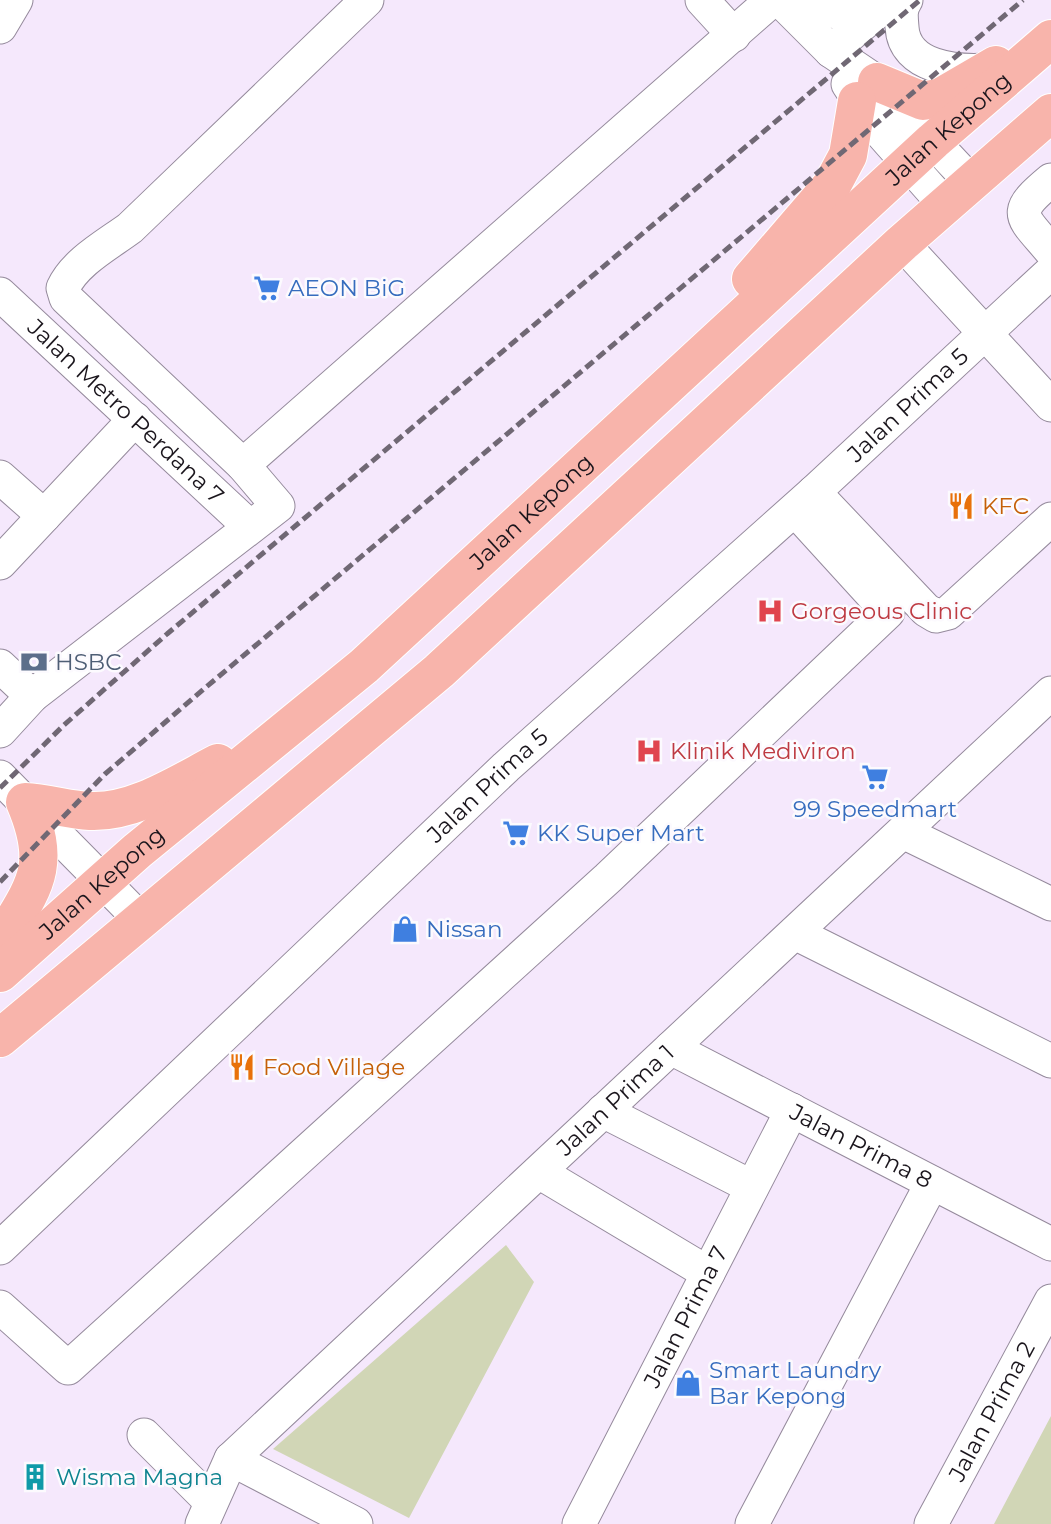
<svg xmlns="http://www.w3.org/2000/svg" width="1051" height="1524" font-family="Montserrat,sans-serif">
<rect width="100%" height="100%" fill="#f5e8fc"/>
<path fill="#d1d6b6" d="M506 1245 534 1282 409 1518 273 1449Z
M1051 1416V1524H994Z"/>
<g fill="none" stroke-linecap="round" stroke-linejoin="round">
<defs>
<g id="minor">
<path d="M702 0 734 35"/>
<path d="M780 0 831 51 877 82 971 182"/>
<path d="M819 0 829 11 850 13 863 0"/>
<path d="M906 0C900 9 901 16 902 27 904 68 957 72 987 70"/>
<path d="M0 27 16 0"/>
<path d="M831 51 891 0"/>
<path d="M848 84 876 127 945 205"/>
<path d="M1051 180C1010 214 1021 215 1051 251"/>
<path d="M902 243 1051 405"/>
<path id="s1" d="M0 294 250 527"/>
<path d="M243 465 772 0"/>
<path d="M0 477 44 516"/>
<path d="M814 492 926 610 936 616 948 613 1051 519"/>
<path d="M0 563 135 419"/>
<path d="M0 666 32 696"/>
<path d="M0 731 32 696 278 506 243 465 66 298 63 288C75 262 107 245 130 228L367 0"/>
<path d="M0 777 141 920"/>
<path d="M903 832 1051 904"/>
<path d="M795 933 1051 1061"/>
<path id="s2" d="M671 1048 1051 1244"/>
<path d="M603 1111 752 1187"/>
<path d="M539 1172 708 1273"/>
<path id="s3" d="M0 1248 506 767 814 492 1051 272"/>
<path d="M0 1307 68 1368 608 878 888 612 795 510"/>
<path d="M144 1435 211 1502"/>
<path d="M231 1459 356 1524"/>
<path id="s4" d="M202 1524 231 1459 1051 693"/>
<path id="s5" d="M579 1524 792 1110"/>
<path d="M752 1524 932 1183"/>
<path id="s6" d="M931 1524 1051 1301"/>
</g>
<g id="major">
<path d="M877 82 923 101 941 97 996 65"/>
<path d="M751 279 832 185 848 155 857 101"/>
<path d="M0 943C34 886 53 868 25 802 47 803 69 810 90 811 135 813 181 782 218 763"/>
<path id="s7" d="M0 973 137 851 364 666 933 141 1051 39"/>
<path d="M0 1038 439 671 902 243 1051 113"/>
</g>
</defs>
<use href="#minor" stroke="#958a9c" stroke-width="35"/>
<use href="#major" stroke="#fff" stroke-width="40"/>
<use href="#minor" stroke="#fff" stroke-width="33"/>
<use href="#major" stroke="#f8b4ab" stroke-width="38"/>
<path stroke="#706874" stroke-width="5" stroke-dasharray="10 5" stroke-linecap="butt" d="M0 788 64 725 167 634 920 0
M0 882 105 774 205 688 1023 0"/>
</g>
<defs>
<symbol id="supermarket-bare" viewBox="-9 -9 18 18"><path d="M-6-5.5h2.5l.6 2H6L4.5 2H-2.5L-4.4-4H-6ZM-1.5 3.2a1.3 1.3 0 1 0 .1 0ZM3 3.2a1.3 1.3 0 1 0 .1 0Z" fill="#3f7fe0" stroke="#fcfafe" stroke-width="2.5" paint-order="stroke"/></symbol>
<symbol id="restaurant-bare" viewBox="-9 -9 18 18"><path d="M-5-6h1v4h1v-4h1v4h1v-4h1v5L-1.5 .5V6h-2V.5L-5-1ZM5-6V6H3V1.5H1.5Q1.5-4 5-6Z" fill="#e8710a" stroke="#fcfafe" stroke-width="2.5" paint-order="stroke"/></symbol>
<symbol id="hospital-bare" viewBox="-9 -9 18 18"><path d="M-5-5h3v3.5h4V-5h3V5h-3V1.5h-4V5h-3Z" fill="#e0444e" stroke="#fcfafe" stroke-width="2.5" paint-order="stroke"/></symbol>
<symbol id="bank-bare" viewBox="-9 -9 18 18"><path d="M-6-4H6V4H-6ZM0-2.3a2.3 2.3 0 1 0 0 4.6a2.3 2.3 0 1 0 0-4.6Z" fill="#5c6f8a" stroke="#fcfafe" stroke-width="2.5" paint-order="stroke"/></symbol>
<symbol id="shop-bare" viewBox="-9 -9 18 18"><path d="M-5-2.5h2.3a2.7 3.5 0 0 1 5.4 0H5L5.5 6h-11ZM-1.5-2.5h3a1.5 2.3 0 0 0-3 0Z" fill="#3f7fe0" stroke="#fcfafe" stroke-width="2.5" paint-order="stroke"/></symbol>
<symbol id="building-bare" viewBox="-9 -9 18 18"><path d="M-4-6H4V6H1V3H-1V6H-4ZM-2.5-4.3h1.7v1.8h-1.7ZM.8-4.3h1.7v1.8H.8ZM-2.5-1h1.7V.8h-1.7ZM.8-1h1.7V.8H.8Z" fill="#0f9aa8" stroke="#fcfafe" stroke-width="2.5" paint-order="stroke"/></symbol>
</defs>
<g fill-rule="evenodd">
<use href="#supermarket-bare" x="248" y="269" width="38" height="38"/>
<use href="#restaurant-bare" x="942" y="487" width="38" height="38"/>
<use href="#hospital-bare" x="751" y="592" width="38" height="38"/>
<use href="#bank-bare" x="15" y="643" width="38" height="38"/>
<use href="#hospital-bare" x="630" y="732" width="38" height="38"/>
<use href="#supermarket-bare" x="856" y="758" width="38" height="38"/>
<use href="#supermarket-bare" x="497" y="814" width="38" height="38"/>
<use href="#shop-bare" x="386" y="910" width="38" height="38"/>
<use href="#restaurant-bare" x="223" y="1048" width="38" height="38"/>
<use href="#shop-bare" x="669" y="1364" width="38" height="38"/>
<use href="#building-bare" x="16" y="1458" width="38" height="38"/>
</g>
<g text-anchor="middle" stroke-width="5" stroke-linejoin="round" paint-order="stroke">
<g font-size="23" fill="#1a151c" stroke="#fcfafe">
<text dy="8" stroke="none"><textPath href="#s7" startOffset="1270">Jalan Kepong</textPath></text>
<text dy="8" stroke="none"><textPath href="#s3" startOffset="1239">Jalan Prima 5</textPath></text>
<text dy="8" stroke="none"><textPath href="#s1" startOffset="172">Jalan Metro Perdana 7</textPath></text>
<text dy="8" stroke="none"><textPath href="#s7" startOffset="704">Jalan Kepong</textPath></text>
<text dy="8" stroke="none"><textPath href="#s3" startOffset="672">Jalan Prima 5</textPath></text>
<text dy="8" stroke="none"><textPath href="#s7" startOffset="136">Jalan Kepong</textPath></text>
<text dy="8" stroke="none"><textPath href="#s4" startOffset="597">Jalan Prima 1</textPath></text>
<text dy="8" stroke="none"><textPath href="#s2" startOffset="214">Jalan Prima 8</textPath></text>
<text dy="8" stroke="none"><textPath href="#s5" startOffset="233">Jalan Prima 7</textPath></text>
<text dy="8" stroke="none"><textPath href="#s6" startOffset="128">Jalan Prima 2</textPath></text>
</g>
<g font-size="23" fill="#366cbe" stroke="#fcfafe" text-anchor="start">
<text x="288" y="296">AEON BiG</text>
<text x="875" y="817" text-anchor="middle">99 Speedmart</text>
<text x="537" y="841">KK Super Mart</text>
<text x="426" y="937">Nissan</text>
<text x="709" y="1378">Smart Laundry<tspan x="709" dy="26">Bar Kepong</tspan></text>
</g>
<g font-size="23" fill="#c56008" stroke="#fcfafe" text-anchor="start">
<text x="982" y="514">KFC</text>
<text x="263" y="1075">Food Village</text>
</g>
<g font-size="23" fill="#be3a42" stroke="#fcfafe" text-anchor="start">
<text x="791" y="619">Gorgeous Clinic</text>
<text x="670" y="759">Klinik Mediviron</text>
</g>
<g font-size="23" fill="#4e5e75" stroke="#fcfafe" text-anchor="start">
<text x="55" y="670">HSBC</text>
</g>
<g font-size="23" fill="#0d838f" stroke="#fcfafe" text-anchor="start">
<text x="56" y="1485">Wisma Magna</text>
</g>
</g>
</svg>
